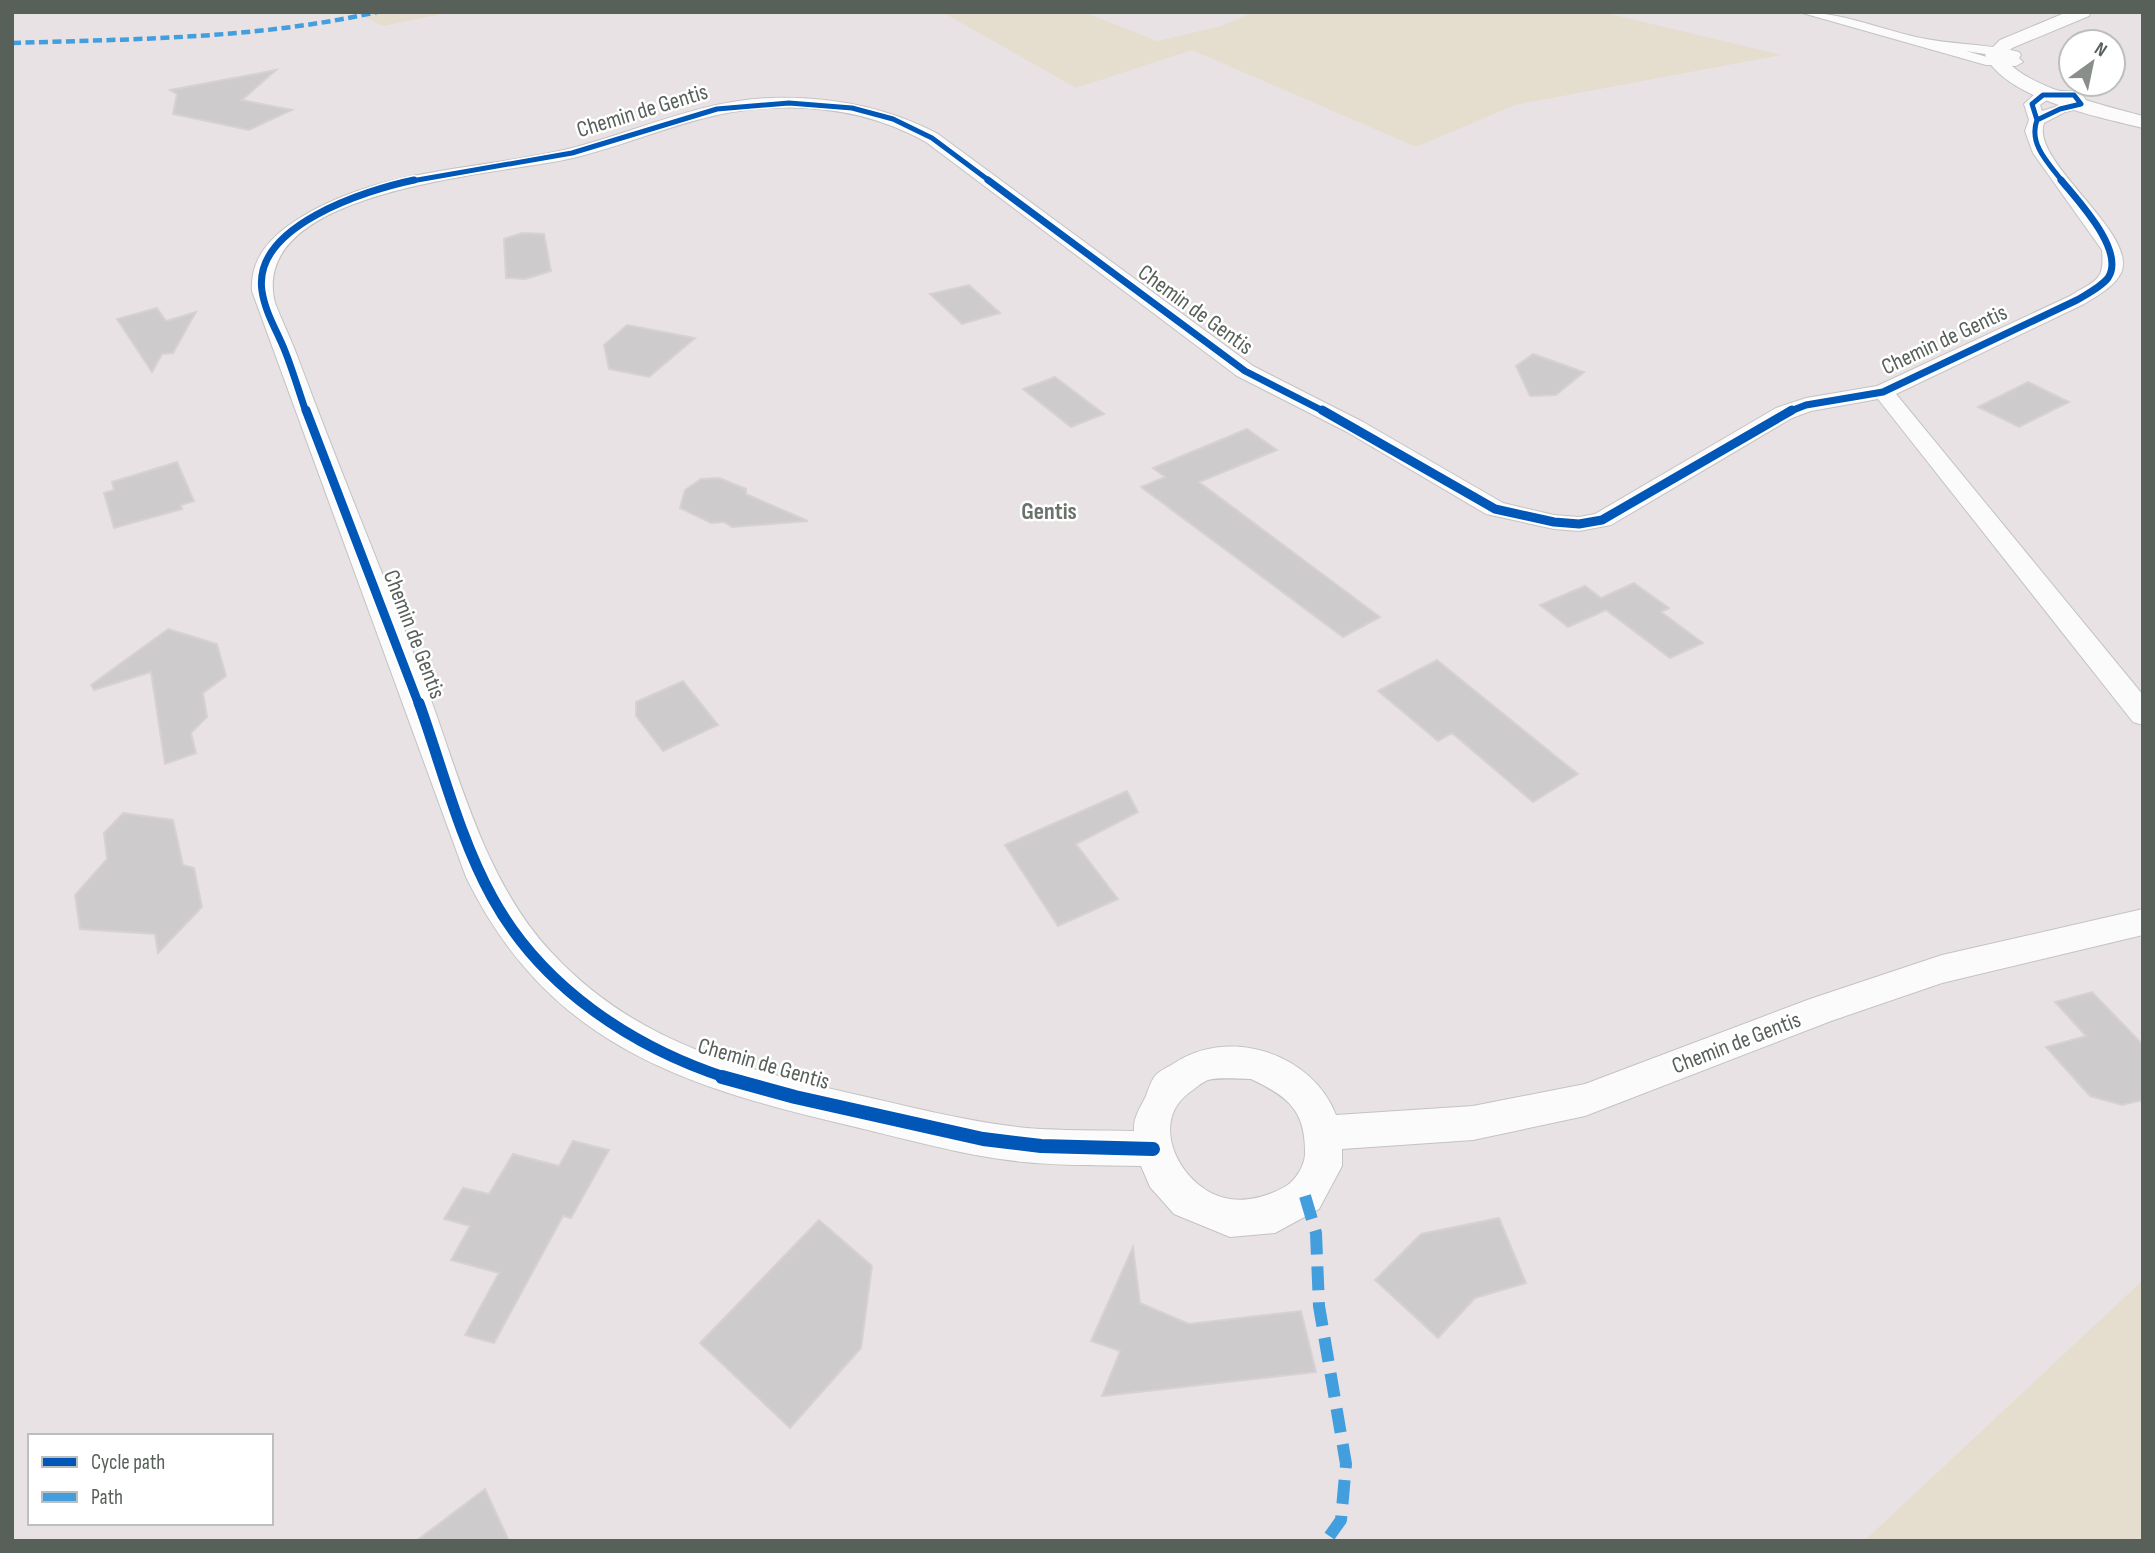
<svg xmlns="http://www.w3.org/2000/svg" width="2155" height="1553" font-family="'Sofia Sans Condensed',sans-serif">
<rect width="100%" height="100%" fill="#e8e2e5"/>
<path fill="#e5dece" d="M354 12H452L383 26Z
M942 12H1084L1157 41 1221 26 1254 12H1602L1782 55 1515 105 1416 147 1192 50 1076 88Z
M2143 1280V1541H1864Z"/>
<path fill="#cecbcc" stroke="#d7d1d4" stroke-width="2" d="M276 70 242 100 292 110 249 130 173 114 177 94 170 90Z
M522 233 544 234 551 271 525 279 506 278 504 239Z
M969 285 1000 313 962 324 930 294Z
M157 308 166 321 196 312 173 353 162 354 152 372 117 319Z
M627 325 695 338 649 377 609 369 604 345Z
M1533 354 1584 372 1556 395 1530 396 1516 366Z
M1055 377 1104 414 1071 427 1023 389Z
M2028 382 2069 402 2019 427 1978 407Z
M1247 429 1277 450 1199 482 1380 617 1343 637 1141 487 1165 477 1153 468Z
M177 462 194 501 181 505 182 509 114 528 104 493 114 490 112 482Z
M719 478 746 489V494L808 521 732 527 724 522 711 523 680 508 685 490 701 479Z
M1634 583 1669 608 1661 612 1703 643 1670 658 1606 610 1568 627 1540 605 1585 586 1601 598Z
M168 629 217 644 226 676 203 693 207 717 191 733 196 753 165 764 151 672 94 690 91 685Z
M1437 660 1554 755 1578 774 1533 802 1452 733 1438 741 1378 691Z
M683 681 718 725 663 751 636 716V702Z
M1127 791 1138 812 1076 844 1118 899 1058 926 1005 845Z
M123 813 173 820 183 865 194 868 202 907 158 953 155 934 80 929 75 895 107 859 104 833Z
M2092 992 2143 1045V1100L2122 1105 2090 1096 2046 1047 2086 1036 2055 1002Z
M573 1141 609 1150 571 1218 563 1216 494 1343 465 1335 499 1273 451 1260 470 1226 444 1219 463 1188 489 1194 513 1154 559 1166Z
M1499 1218 1526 1283 1475 1298 1438 1338 1375 1280 1421 1234Z
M819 1220 872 1266 861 1348 790 1428 700 1343Z
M1133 1247 1140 1303 1189 1324 1301 1311 1316 1372 1102 1396 1120 1351 1091 1341Z
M485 1489 509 1541H416Z"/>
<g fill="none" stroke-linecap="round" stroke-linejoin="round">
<defs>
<path id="minor" d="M1799 12C1840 12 1877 28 1916 37 1950 45 1985 43 2019 52L2021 55 2019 58 2023 62 2016 66 1986 65ZM1966 51 2004 57H1987Z
M2043 90 2080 92 2089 104 2087 107 2065 112 2044 123C2030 162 2139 233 2121 273 2113 288 2098 295 2084 304L1896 394 2143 695V725L2133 722 1878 399 1811 411 1792 418 1611 525 1579 531 1554 529 1486 514 1347 432 1237 376 926 142C876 114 824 105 768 108 699 111 639 142 573 158 502 175 246 187 275 303 282 321 291 339 298 358 337 463 380 566 420 670 457 765 481 878 552 953 635 1042 735 1067 849 1093 908 1106 967 1122 1027 1128 1062 1131 1098 1130 1134 1131 1133 1118 1140 1108 1146 1096 1148 1090 1151 1081 1155 1076 1159 1071 1168 1067 1173 1064 1228 1026 1312 1053 1336 1115L1473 1106 1585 1084 1810 999 1942 955 2143 909V935L1942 983 1831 1021 1585 1116 1473 1140 1342 1149V1166L1319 1209 1275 1233 1230 1237 1174 1214 1150 1187 1141 1166C1102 1165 1063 1166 1024 1162 963 1156 903 1138 843 1124 677 1085 546 1041 466 877L252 291C250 258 271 236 298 219 381 167 476 171 568 149 636 132 698 101 769 98 828 96 885 106 938 134L1253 366 1363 422 1503 503 1554 515 1579 517 1595 514 1776 408 1806 398 1877 386 2070 296C2095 280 2105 282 2102 250L2033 153 2025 131 2029 120 2024 104 2037 92ZM2047 100H2070L2071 102 2042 111 2040 105ZM1251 1079C1289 1097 1306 1111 1305 1155 1304 1166 1296 1180 1286 1186 1271 1195 1249 1202 1230 1199 1184 1193 1145 1124 1190 1092 1196 1088 1202 1082 1208 1080 1221 1077 1238 1079 1251 1079Z"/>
<path id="tertiary" d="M2067 12H2091L2089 16 2012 48 2004 56C2019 86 2110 107 2143 116V128C2098 117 2006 99 1985 55L2000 40Z"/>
</defs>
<use href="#minor" stroke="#c2c3c2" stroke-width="2"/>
<use href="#tertiary" stroke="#c2c3c2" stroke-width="2"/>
<use href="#minor" fill="#fcfbfb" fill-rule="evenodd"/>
<use href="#tertiary" fill="#fcfbfb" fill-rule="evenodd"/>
<path stroke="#439ede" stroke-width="4.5" stroke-dasharray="9 4.5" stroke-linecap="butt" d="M12 43C134 39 257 39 377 12"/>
<path stroke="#439ede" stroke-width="12" stroke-dasharray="24 12" stroke-linecap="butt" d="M1305 1196 1316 1233 1319 1306 1346 1464 1341 1520 1326 1541"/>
<defs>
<path id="cycleway-far4" d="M2043 95H2074L2081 104 2060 109 2037 120 2032 104Z
M2037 120C2028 144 2049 164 2063 182
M406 182 572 153 717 109 789 103 852 108 893 119 932 138 991 182"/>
<path id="cycleway-far3" d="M988 180 1245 371 1325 412
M306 412C299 392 293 371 285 351 277 331 265 312 262 291 252 226 366 190 414 180
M1788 412 1806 405 1883 392 2077 300C2087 294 2101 287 2108 278 2126 251 2078 201 2061 180"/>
<path id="cycleway-far2" d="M306 410 419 705
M1322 410 1495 509 1554 522 1579 524 1602 520 1792 410"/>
<path id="cycleway-far1" d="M419 703C442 767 459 837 492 897 541 987 632 1047 727 1078"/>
<path id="cycleway" d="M722 1077 795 1097 983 1139 1041 1146 1153 1149"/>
</defs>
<use href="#cycleway-far4" stroke="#fff" stroke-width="8"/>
<use href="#cycleway-far3" stroke="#fff" stroke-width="10"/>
<use href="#cycleway-far2" stroke="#fff" stroke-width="12"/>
<use href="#cycleway-far1" stroke="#fff" stroke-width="16"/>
<use href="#cycleway" stroke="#fff" stroke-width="18"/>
<use href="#cycleway-far4" stroke="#0057b8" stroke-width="5"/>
<use href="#cycleway-far3" stroke="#0057b8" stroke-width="7"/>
<use href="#cycleway-far2" stroke="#0057b8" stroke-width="9"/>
<use href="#cycleway-far1" stroke="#0057b8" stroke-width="11"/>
<use href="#cycleway" stroke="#0057b8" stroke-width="14"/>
</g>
<g text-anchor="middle" stroke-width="5" stroke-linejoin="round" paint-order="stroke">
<g font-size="23" fill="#58605a" stroke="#fff">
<text transform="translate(642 110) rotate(-17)" y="8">Chemin de Gentis</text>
<text transform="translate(1196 309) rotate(36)" y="8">Chemin de Gentis</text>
<text transform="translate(1944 339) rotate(-25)" y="8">Chemin de Gentis</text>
<text transform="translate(415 634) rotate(69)" y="8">Chemin de Gentis</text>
<text transform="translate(1736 1042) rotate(-21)" y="8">Chemin de Gentis</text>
<text transform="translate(764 1063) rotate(16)" y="8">Chemin de Gentis</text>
</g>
<g font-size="24" font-weight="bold" fill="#69726b" stroke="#fff">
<text x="1049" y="519">Gentis</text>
</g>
</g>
<rect width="2155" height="1553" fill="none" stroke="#58605a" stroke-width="28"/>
<rect x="28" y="1434" width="245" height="91" fill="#ffffff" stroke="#bcbfbd" stroke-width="2"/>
<rect x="42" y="1457" width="35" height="10" fill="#0057b8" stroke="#bcbfbd" stroke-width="2"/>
<text x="91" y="1469" font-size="21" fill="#58605a">Cycle path</text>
<rect x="42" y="1492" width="35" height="10" fill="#439ede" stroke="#bcbfbd" stroke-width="2"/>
<text x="91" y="1504" font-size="21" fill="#58605a">Path</text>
<g transform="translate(2092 63) rotate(33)"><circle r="33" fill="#ffffff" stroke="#bcbfbd" stroke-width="2"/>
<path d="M0-5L12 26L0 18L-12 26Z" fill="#8a8e8b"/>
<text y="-10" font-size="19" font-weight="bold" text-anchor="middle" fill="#58605a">N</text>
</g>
</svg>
